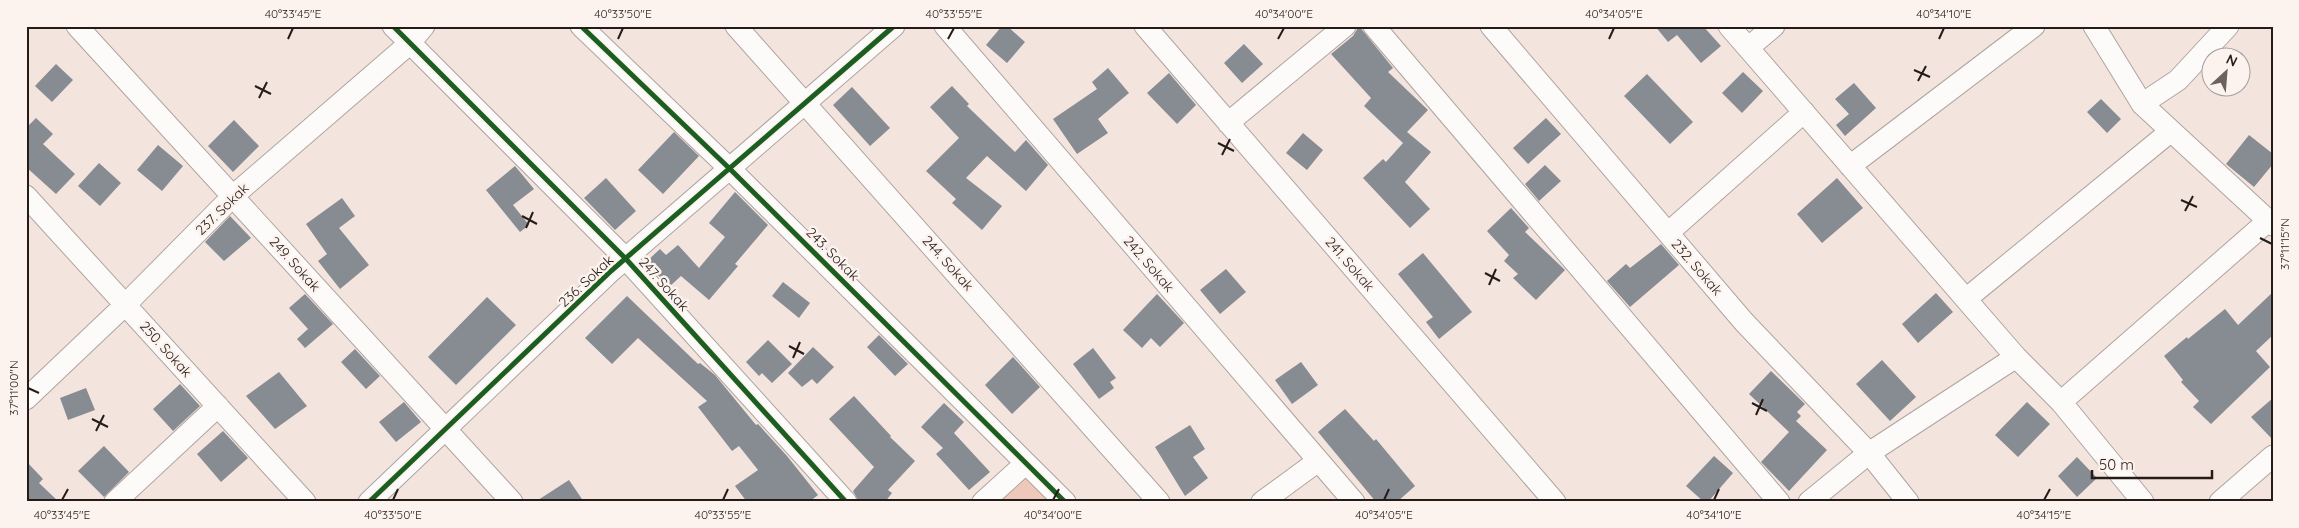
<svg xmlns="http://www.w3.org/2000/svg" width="2299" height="528" font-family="Quicksand,sans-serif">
<rect width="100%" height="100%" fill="#f3e4de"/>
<path fill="#eec8b8" d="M1021 477H1033L1058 502H993Z"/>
<path fill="#878b92" d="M1002 26H1007L1025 42 1007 63 986 45Z
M1359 26 1393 68 1388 72 1428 110 1407 132 1431 152 1405 182 1430 209 1410 228 1363 178 1383 159 1386 162 1403 143 1364 106 1371 98 1331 54 1353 36Z
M1655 26H1703L1721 46 1701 63 1677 35 1668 42Z
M1244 44 1263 64 1242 83 1224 63Z
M56 64 73 80 52 102 35 86Z
M1108 68 1129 93 1098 119 1108 133 1077 154 1053 119 1097 89 1092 82Z
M1743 72 1763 91 1742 113 1722 93Z
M1169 73 1196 105 1177 124 1147 93Z
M1647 74 1693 122 1670 144 1624 96Z
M1854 83 1876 108 1845 136 1836 125 1849 114 1835 99Z
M952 86 969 104 967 106 1015 152 1026 140 1048 165 1026 191 987 156 966 178 1002 206 982 230 952 203 956 199 926 171 959 138 930 107Z
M852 87 890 128 870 146 833 105Z
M2101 99 2121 119 2107 133 2087 112Z
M36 118 53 134 43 144 75 174 56 194 26 167V128Z
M1546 118 1561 134 1528 164 1513 148Z
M234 120 259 146 233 172 208 146Z
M674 132 699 156 663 194 638 170Z
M1303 133 1323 150 1307 170 1286 153Z
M2249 135 2273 154V164L2254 187 2226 164Z
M158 145 183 166 162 191 137 170Z
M99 163 121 183 100 206 78 186Z
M1545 165 1561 181 1539 201 1525 184Z
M515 166 534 189 513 205 529 225 520 232 486 190Z
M606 178 636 211 615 230 584 198Z
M1837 178 1863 208 1822 243 1797 214Z
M735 192 768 225 735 264 738 266 709 300 681 276 669 287 646 262 660 249 666 255 678 245 699 268 725 237 709 223Z
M342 198 355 216 339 228 369 265 340 289 318 261 327 254 306 224Z
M1511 208 1529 228 1525 232 1565 270 1536 300 1513 278 1518 274 1504 261 1509 255 1487 231Z
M230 216 251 238 224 261 205 242Z
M1661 244 1679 265 1630 307 1607 281 1626 264 1630 268Z
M1423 253 1472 312 1439 339 1426 322 1433 317 1398 274Z
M1226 269 1246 292 1220 314 1200 290Z
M783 282 810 303 799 318 772 296Z
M2273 292V335L2256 351 2270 367 2211 424 2193 407 2199 401 2181 382 2183 380 2164 356 2187 337 2188 339 2225 309 2238 325Z
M1936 293 1953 312 1918 343 1902 324Z
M305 294 333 324 305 348 297 339 308 329 289 308Z
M1157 294 1184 323 1160 347 1151 338 1142 348 1123 330Z
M627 296 698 364 700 363 715 375 756 425 758 424 787 456 818 495 809 502H747L735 486 758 470 739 446 732 451 698 407 707 401 638 338 612 364 585 338Z
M487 297 516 325 456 385 428 357Z
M879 335 908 364 895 376 867 347Z
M768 340 792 364 772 383 762 373 759 376 746 362Z
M813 347 834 367 817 384 812 379 802 387 788 373Z
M1093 348 1116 378 1110 382 1114 388 1099 399 1073 364Z
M355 349 380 376 366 389 341 362Z
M1013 357 1040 387 1012 414 985 385Z
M1882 360 1916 397 1890 421 1856 384Z
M1301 362 1318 385 1292 404 1275 380Z
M1771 371 1805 404 1797 412 1801 416 1796 421 1827 450 1789 491 1761 462 1789 432 1749 394Z
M279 372 307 406 275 429 246 396Z
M180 384 200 406 173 431 153 409Z
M86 388 95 410 68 420 60 398Z
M854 396 891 436 890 437 915 461 888 490 892 493 885 502H860L858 500 853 491 874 467 829 419Z
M2273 398V440L2251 417Z
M404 402 421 422 396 442 379 422Z
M2027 402 2050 424 2018 457 1995 435Z
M944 403 964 422 954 433 990 472 969 490 936 454 943 448 921 427Z
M1345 409 1374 441 1376 439 1415 486 1397 502H1376L1318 432Z
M1190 425 1205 449 1193 457 1208 478 1185 496 1155 447Z
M223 431 248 458 221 482 197 454Z
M104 446 129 472 104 497 78 471Z
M1714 456 1733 473 1708 502H1704L1686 486Z
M2077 457 2097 478 2077 497 2058 476Z
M26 461 43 479 39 483 59 502H26Z
M569 480 584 502H535Z"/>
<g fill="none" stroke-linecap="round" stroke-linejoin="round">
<defs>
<path id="minor" d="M77 26 512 502
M393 26 626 259 846 502
M581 26 730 169 1065 502
M736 26 1159 502
M945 26 1354 502
M1145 26 1555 502
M1374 26 1779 502
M1491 26 1744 322 1869 453 1908 502
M1729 26 2016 357 2061 402 2143 502
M2094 26 2142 104 2273 225
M1748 48 1774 26
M2142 104 2178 80 2228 26
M1228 123 1345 26
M1850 166 2034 26
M26 196 305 502
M1668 233 1804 112
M1966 299 2171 131
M26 399 125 305 233 196 409 44 424 26
M2061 402 2268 221
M115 502 218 406
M369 502 611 271 894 26
M983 502 1026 463
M1262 502 1318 461
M1809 502 1869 453 2016 357
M2220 502 2273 456"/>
</defs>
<use href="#minor" stroke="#afa49f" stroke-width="23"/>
<use href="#minor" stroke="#fdfbfa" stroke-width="21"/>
<defs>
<path id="cycleway" d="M393 26 626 259 846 502
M581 26 730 169 1065 502
M369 502 611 271 894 26"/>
</defs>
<use href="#cycleway" stroke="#fcf2ee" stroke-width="8"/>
<use href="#cycleway" stroke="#1b5e20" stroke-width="5"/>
</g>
<path fill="none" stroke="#251c18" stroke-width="2" d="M288 39 293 28M618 39 623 28M948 39 954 28M1278 39 1284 28M1609 39 1614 28M1939 39 1944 28M1914 70 1930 77M1918 81 1926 66M255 86 271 94M259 98 267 82M1218 143 1234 151M1222 155 1230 139M2181 200 2197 207M2185 211 2193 196M522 216 537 224M526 228 533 212M2260 238 2272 244M1485 273 1500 281M1489 285 1496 269M789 346 804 354M793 358 800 342M28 388 39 393M1752 403 1767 411M1756 415 1763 399M92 419 108 427M96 431 104 415M62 500 68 489M393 500 398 489M723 500 728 489M1053 500 1059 489M1384 500 1389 489M1714 500 1719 489M2044 500 2050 489"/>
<g text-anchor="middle" stroke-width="5" stroke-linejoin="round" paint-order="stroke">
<g font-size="14" fill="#251c18" stroke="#fcf2ee">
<text transform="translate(222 209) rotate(-44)" y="5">237. Sokak</text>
<text transform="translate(833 254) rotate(45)" y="5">243. Sokak</text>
<text transform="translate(948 263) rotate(48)" y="5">244. Sokak</text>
<text transform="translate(295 264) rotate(48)" y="5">249. Sokak</text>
<text transform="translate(1149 264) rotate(49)" y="5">242. Sokak</text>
<text transform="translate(1350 264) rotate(49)" y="5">241. Sokak</text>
<text transform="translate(1697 267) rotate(49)" y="5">232. Sokak</text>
<text transform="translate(586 281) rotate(-43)" y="5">236. Sokak</text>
<text transform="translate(664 284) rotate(48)" y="5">247. Sokak</text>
<text transform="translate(166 349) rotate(48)" y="5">250. Sokak</text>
</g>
</g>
<rect width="2299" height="528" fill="none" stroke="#fcf2ee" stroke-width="55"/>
<g transform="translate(2226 72) rotate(26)"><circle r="24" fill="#fcf2ee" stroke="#a69c98"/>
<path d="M0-4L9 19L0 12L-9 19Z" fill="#6d625d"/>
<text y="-8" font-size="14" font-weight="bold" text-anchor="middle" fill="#251c18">N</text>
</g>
<path d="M2092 470v8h120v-8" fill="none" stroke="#251c18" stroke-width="2.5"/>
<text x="2099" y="470" font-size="15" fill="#251c18" stroke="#fcf2ee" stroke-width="4" paint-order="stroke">50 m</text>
<rect x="28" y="28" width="2244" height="472" fill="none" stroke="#251c18" stroke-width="2"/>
<g font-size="12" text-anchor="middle" fill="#251c18">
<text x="293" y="18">40°33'45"E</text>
<text x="623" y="18">40°33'50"E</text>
<text x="954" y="18">40°33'55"E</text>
<text x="1284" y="18">40°34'00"E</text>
<text x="1614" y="18">40°34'05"E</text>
<text x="1944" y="18">40°34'10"E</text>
<text transform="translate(2285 244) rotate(-90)" y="4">37°11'15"N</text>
<text transform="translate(14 388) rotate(-90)" y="4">37°11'00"N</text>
<text x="62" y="519">40°33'45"E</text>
<text x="393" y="519">40°33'50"E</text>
<text x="723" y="519">40°33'55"E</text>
<text x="1053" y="519">40°34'00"E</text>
<text x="1384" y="519">40°34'05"E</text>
<text x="1714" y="519">40°34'10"E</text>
<text x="2044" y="519">40°34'15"E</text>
</g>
</svg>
